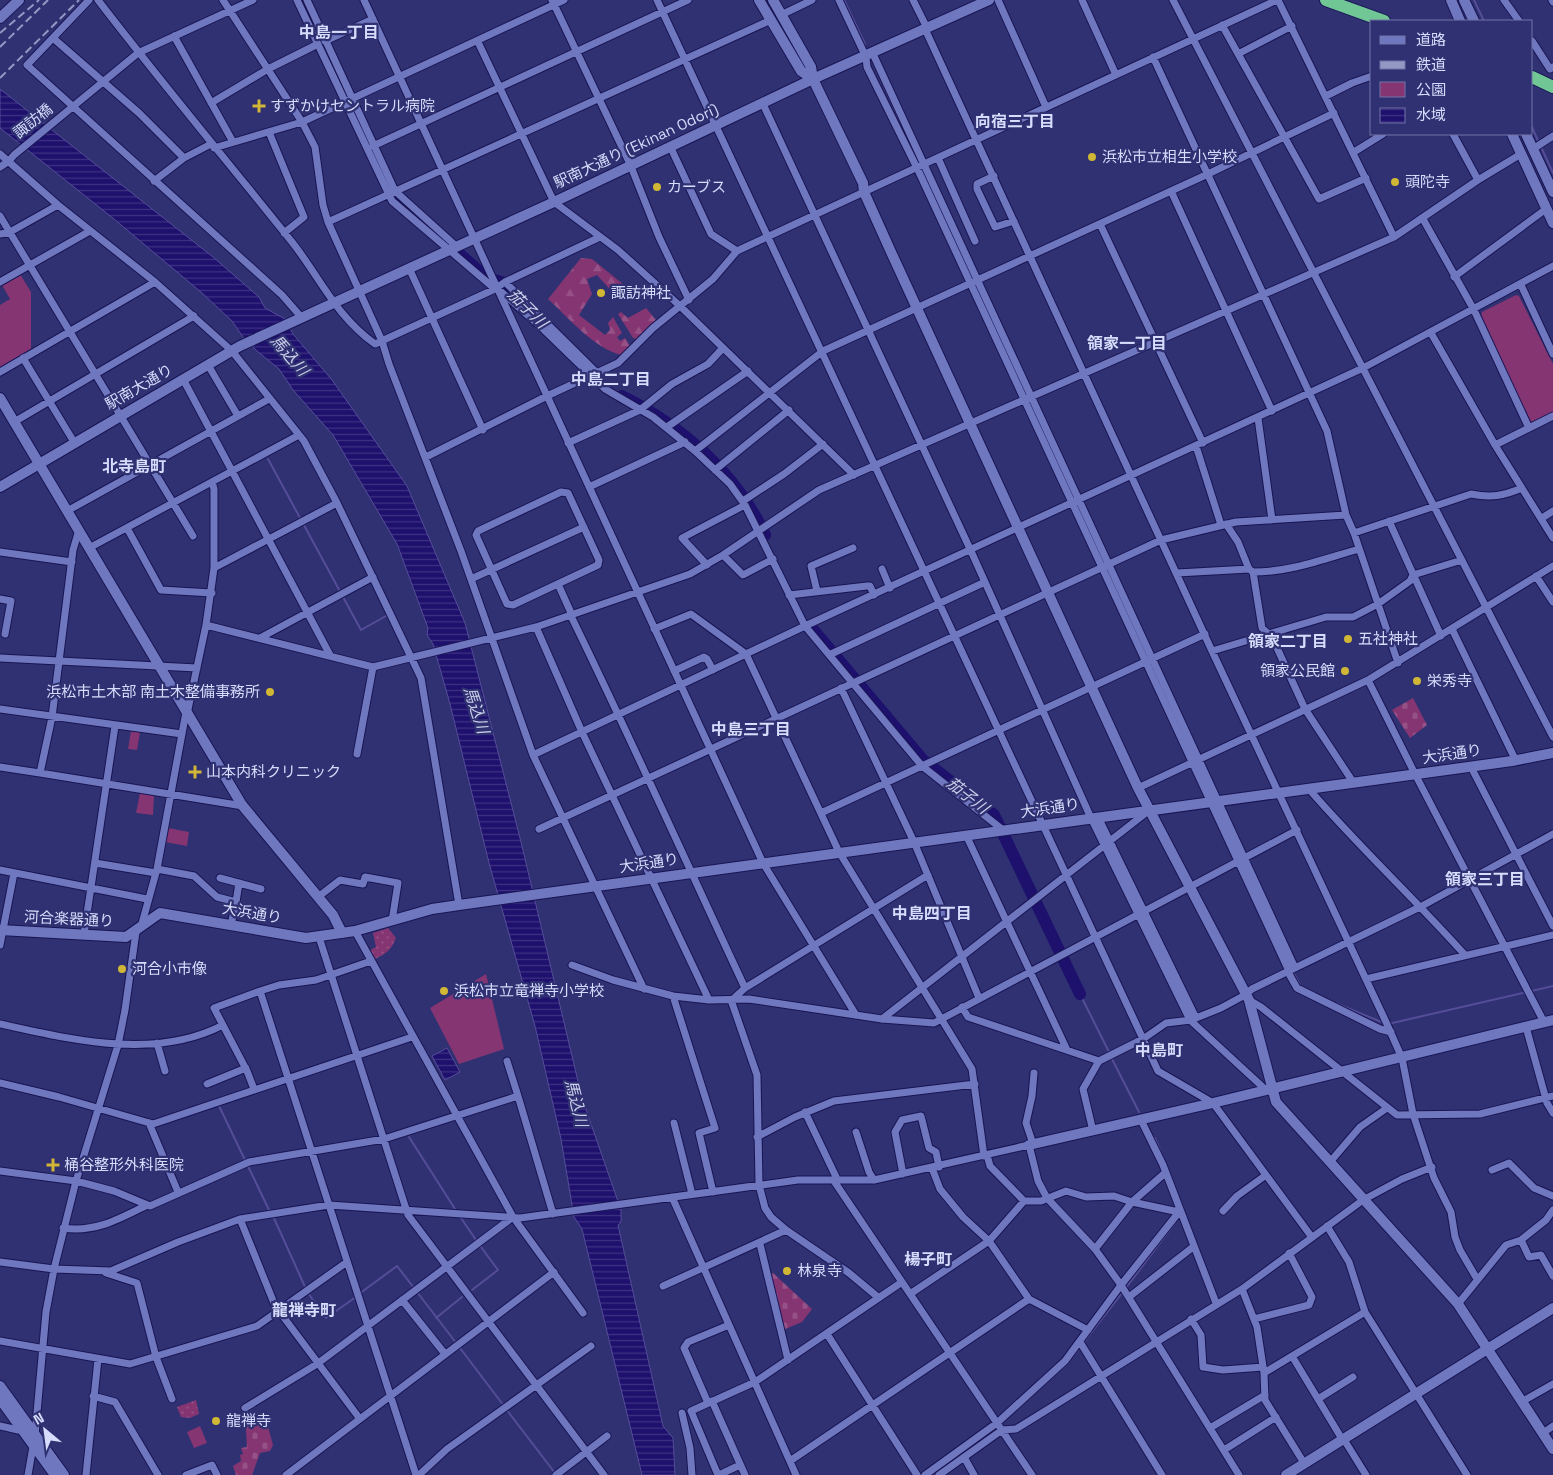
<svg xmlns="http://www.w3.org/2000/svg" width="1553" height="1475" font-family="'Space Grotesk','Noto Sans JP',sans-serif">
<defs>
<pattern id="forest-firs" width="22" height="20" patternUnits="userSpaceOnUse" patternTransform="scale(1.25)"><rect width="22" height="20" fill="#853572"/><path d="M5 1l3.5 6h-7zM16 11l3.5 6h-7z" fill="#965287"/></pattern>
<pattern id="cemetery-stones" width="16" height="16" patternUnits="userSpaceOnUse" patternTransform="scale(1.25)"><rect width="16" height="16" fill="#853572"/><path d="M2 7V4a2 2 0 0 1 4 0v3zM10 15v-3a2 2 0 0 1 4 0v3z" fill="#965287"/></pattern>
<pattern id="garden-dots" width="8" height="8" patternUnits="userSpaceOnUse" patternTransform="scale(1.25)"><rect width="8" height="8" fill="#853572"/><path d="M2 2h.1M6 6h.1" fill="none" stroke="#965287" stroke-width="1.8" stroke-linecap="round"/></pattern>
<pattern id="water-rules" width="6" height="5" patternUnits="userSpaceOnUse" patternTransform="scale(1.25)"><rect width="6" height="5" fill="#1e106d"/><path d="M0 2.5h6" fill="none" stroke="#3e3283"/></pattern>
</defs>
<rect width="100%" height="100%" fill="#2f3172"/>
<path fill="#853572" d="M20 274 31 292V349L0 368V305L10 299 2 285Z
M1516 295 1519 296 1553 364V413L1532 422 1529 421 1481 316 1482 312Z
M131 731 140 732 137 750 128 749Z
M140 793 154 795 153 815 136 813Z
M168 828 189 832 187 846 165 842Z
M486 974 504 1049 459 1064 430 1008Z
M200 1426 207 1443 194 1448 187 1432Z"/>
<path fill="url(#forest-firs)" d="M581 258 592 259 634 293 629 298 615 295 597 275 587 279 592 294 579 315 605 335 610 330 608 323 613 317 622 333 617 337 620 341 625 338 630 346 621 355C592 347 569 318 548 299Z
M646 308 656 320 636 339 633 338 618 314 621 312 628 318Z"/>
<path fill="url(#cemetery-stones)" d="M1413 698 1427 725 1410 738 1392 710Z
M773 1273 812 1309 802 1322 783 1330 768 1275Z
M249 1419 267 1423 273 1445 270 1451 260 1453 252 1475H236L233 1466 241 1461 240 1455 243 1454 241 1448 247 1447 246 1430Z"/>
<path fill="url(#garden-dots)" d="M388 928 396 938C392 949 386 954 375 959L370 950 376 947 373 933Z
M196 1400 199 1414 190 1418 181 1417 177 1407Z"/>
<path fill="url(#water-rules)" stroke="#554d98" d="M0 89 213 257 259 297 265 308 285 319 293 334 332 380 407 486 465 623 521 842 582 1098 621 1210V1222L618 1225 663 1426 673 1438 675 1475H642L582 1229 574 1217 561 1139 535 1026 489 863 450 704 433 644 427 635 428 628 397 544 333 435 293 390 279 369 257 351 243 337 232 321 202 293 114 219 0 128Z
M447 1048 460 1072 445 1080 432 1056Z"/>
<g fill="none" stroke-linecap="round" stroke-linejoin="round">
<path stroke="#554d98" stroke-width="2" d="M844 0 865 44
M1474 0 1484 21
M876 68 919 164
M1532 127 1539 143
M1541 147 1553 173
M921 168 973 280
M975 284 1027 396
M1029 400 1062 473
M268 459 361 630 386 616
M1097 547 1104 563
M1106 568 1111 577
M1293 972 1301 987
M1080 994 1109 1052
M1335 1003 1384 1023
M1388 1024 1553 986
M1111 1057 1139 1112
M219 1106 245 1160
M409 1137 455 1209
M1155 1138 1171 1177
M247 1164 270 1212
M273 1216 306 1289
M461 1218 476 1240
M1125 1289 1175 1223
M472 1290 498 1270 481 1247
M417 1292 457 1344
M308 1293 326 1318 356 1297
M359 1294 397 1266 414 1288
M436 1318 462 1297
M1084 1342 1122 1293
M460 1348 504 1406
M506 1409 555 1473
M1003 1422 1068 1363 1081 1346
M931 1475 936 1471"/>
<path stroke="#1e106d" stroke-width="12" d="M303 0 345 91
M388 184 401 203 487 278 501 282 522 303
M622 396C682 426 737 474 765 535
M811 627 923 760 994 815 1080 994"/>
<defs>
<path id="street" d="M89 0 27 65 282 295 302 318
M98 0C161 82 227 161 292 242 321 279 335 315 375 344L495 289 505 282 600 237
M223 0 302 122 315 147 323 205 328 222 382 341 389 364 461 551 533 755 644 989
M297 0 392 201 495 289
M307 0 395 191 456 246
M364 0 763 863 856 1015
M552 0 630 164 659 237 689 300
M657 0 1158 1071 1213 1103 1311 1236
M839 0 866 57 867 67 918 170 1289 971
M913 0 927 28
M998 0 1046 107
M1082 0 1116 75
M1173 0 1553 737
M1278 0 1394 237
M1504 0 1519 21
M1552 0 1553 2
M781 15 812 0
M1222 25 1319 199 1366 178
M925 29 1212 651 1386 1022 1402 1058 1413 1114 1434 1178 1451 1212 1455 1237 1460 1250 1477 1279
M174 36 233 142
M53 38 139 113 184 158
M325 41 373 19
M1532 41 1550 69 1553 67
M478 42 554 202 618 250 680 306 854 475
M873 54 1295 968
M1238 54 1292 26
M1153 57 1327 431 1346 515
M1326 96 1352 83 1372 76
M211 103 268 69 318 44
M763 104 971 551 1091 818 1190 1020 1266 1090
M269 132 304 217 284 233
M1453 134 1478 180
M373 146 688 0
M670 146 711 234 737 251
M214 148 302 122 564 0
M1533 149 1553 136
M1354 152 1383 134
M0 154 58 205 155 282 232 351 304 441 337 503 421 678 459 905
M938 158 975 241
M0 167 9 161 14 155 138 53 253 0
M994 176 977 184V189L995 227 1014 221
M154 181 184 158 211 144
M1171 191 1272 411
M0 216 193 536
M1423 219 1474 310 1529 428 1553 416
M328 222 771 20
M1100 224 1203 443
M0 234 10 232 58 205
M409 268 483 430
M1454 277 1546 209
M0 282 90 231
M505 282 597 373
M1521 285 1553 354
M498 289 542 328 605 389 653 417 695 451 823 351 1208 174 1334 113
M1431 333 1495 445 1553 538
M23 358 74 442
M208 365 238 416
M0 372 155 282
M183 379 330 655
M1258 418 1272 520
M14 422 194 316
M667 427 748 371
M568 443 640 410 672 384 708 364 723 348
M1495 445 1529 428
M1196 446 1221 525
M695 451 730 484 745 505 805 626 922 766 1003 830
M426 457 547 396 618 363 653 328 713 279 737 251 1277 0
M715 470 789 410
M212 482 214 489V568
M589 487 685 442
M561 492 568 493 599 560 598 565 513 605 507 604 476 535 478 531Z
M743 501 784 474 823 444
M67 511 269 399
M1542 518 1553 511
M1389 521 1441 636
M1226 524 1238 542 1249 569 1253 572 1262 628 1272 637 1305 709 1353 782
M127 528 161 590 212 593
M79 530 73 550 52 717 40 773 243 806
M89 548 299 435
M0 552 72 562
M723 555 743 575 773 559
M707 565 682 538 745 505
M882 569 890 588
M1253 572C1291 572 1324 559 1359 549
M1177 573 1249 569
M1536 576 1553 602
M471 579 584 527
M558 584 572 615
M817 591 811 566 853 548
M789 595 867 586H870L874 595
M0 599 11 601 5 634
M571 616C631 739 687 864 745 988
M206 625 373 667 357 754
M536 627 582 732 709 1000
M654 629 691 614 746 654 839 852 972 1069 984 1156
M1452 629 1516 761
M260 638 373 577
M1212 651 1326 617H1353L1378 604 1410 581 1413 575 1462 560
M829 655 985 582
M0 658 197 668
M1398 663 1354 533 1471 494C1491 498 1503 496 1522 488
M373 667 536 627 690 574 723 555 819 490 1394 237 1478 180 1521 154
M674 671 704 657 707 659 713 670
M1368 680 1415 774 1544 1022
M841 688 914 842 979 998
M0 709 182 734
M187 714 206 625 214 568 337 503
M533 755 805 626 1363 368 1553 266
M0 767 40 773
M1471 767 1553 926
M1138 788 1368 680 1553 566
M1308 788C1358 846 1414 898 1465 955
M821 813 1205 634
M1098 817 1196 1018
M539 829 1161 540 1236 522 1346 515 1354 533
M966 835 1067 1050
M95 863 156 873
M157 869 194 876 217 897 236 902 231 925
M0 870 147 899
M220 878 261 889
M318 897 340 880 363 884 365 877 398 883 392 921
M236 902 239 883
M141 927 157 869 186 712
M355 931 513 1217 583 1313
M84 934 115 726
M319 937 408 1215 604 1475
M0 945 14 873
M371 961 316 980 279 985 260 991 416 1475
M572 965 613 980 673 996 709 1000 749 999 882 1019 934 1023 1297 830
M1288 972 1297 988 1380 1029 1391 1032
M1366 979 1553 935
M673 996 715 1128 699 1133 713 1192
M731 1000 757 1075 759 1185 765 1208 771 1217 786 1230 849 1273 879 1298
M732 1000 745 988 928 875
M1249 1000 1261 1007 1397 1115 1480 1114 1553 1096
M962 1007 968 1017 1099 1061 1143 1039 1166 1023 1191 1020 1221 1008 1245 995 1252 989 1422 906 1553 834
M882 1019 1147 812
M0 1024C70 1039 154 1061 223 1025
M1526 1027 1547 1103 1553 1113
M157 1043 165 1071
M507 1061 518 1096
M0 1083 59 1097 153 1124 412 1037
M207 1084 246 1068
M254 1089 247 1071 214 1008 260 991
M805 1112 838 1181
M1141 1120 1163 1165 1216 1303
M149 1123 178 1192
M674 1123 692 1194
M1093 1131 1083 1089 1099 1061
M856 1132 869 1172 874 1180
M757 1137 795 1117 834 1101 975 1084
M1033 1144 1026 1123 1032 1096 1034 1073
M1330 1162 1360 1127 1387 1108
M932 1168 940 1189 963 1217 989 1241 1029 1299 1088 1330
M1492 1170 1509 1163 1534 1188 1553 1196
M0 1171 76 1181 114 1191 150 1206 249 1162 384 1139 518 1096 553 1214
M903 1174 895 1132 902 1120 921 1116 929 1148 936 1152 939 1167
M834 1181 1032 1475
M672 1197 796 1475
M1024 1201H1041L1066 1191 1086 1197 1114 1196 1132 1202 1179 1212
M1223 1211 1237 1196 1266 1175
M240 1219 278 1313
M1327 1226 1349 1262 1365 1312 1467 1475
M63 1228C95 1233 119 1219 147 1205
M1521 1240 1529 1257 1541 1255 1553 1276
M760 1244 788 1360
M1095 1249 1132 1202 1165 1173
M0 1262 54 1269 111 1271 178 1242 240 1219 329 1205 520 1218 798 1180H874L1029 1145 1038 1181 1047 1198 1095 1249 1121 1285 1239 1475
M106 1273 137 1283 156 1357 172 1399
M663 1286 786 1230
M1242 1289 1257 1327 1264 1373 1265 1400 1304 1463
M910 1294 989 1241 1024 1201 990 1166 987 1155
M1129 1297 1193 1247
M402 1300 445 1354
M1458 1304 1506 1245 1521 1240 1546 1220 1553 1210
M279 1311 360 1419
M1191 1319 1201 1335 1203 1367 1223 1370 1263 1367
M1254 1319 1309 1305 1312 1297 1289 1253
M827 1334 917 1475
M0 1341 130 1364 257 1326 347 1262
M1080 1342 1162 1475
M1292 1356 1342 1439
M1264 1373 1365 1312
M93 1396 115 1402 158 1475
M1318 1399 1353 1377
M712 1401 745 1475
M1523 1401 1553 1384
M708 1403 684 1348 688 1342 729 1325
M245 1408 317 1364 513 1217
M682 1413 690 1448 692 1475
M0 1426 18 1430 24 1429
M1210 1428 1265 1395
M1543 1433 1553 1426
M1343 1438 1366 1475
M1224 1450 1276 1417
M964 1457 974 1475
M790 1461 1029 1299
M28 1475 35 1435 46 1312 54 1269 76 1181 118 1045 125 1010 136 932
M86 1475 98 1359
M186 1475 212 1465 217 1475
M286 1475 554 1272
M419 1475 447 1449 591 1346
M556 1475 607 1436
M718 1475 691 1411 755 1382 902 1282
M719 1475 740 1465
M925 1475 997 1423 1065 1361 1121 1285 1179 1212
M939 1475 1002 1430 1016 1429 1242 1289 1363 1200 1402 1179 1432 1167"/>
<path id="secondary" d="M759 0 801 71 813 79
M773 0 811 67 813 79 863 183 864 192 891 252 1138 788 1249 1000 1276 1102 1458 1304 1553 1449
M1451 0 1460 21
M1464 0 1474 21
M0 18 19 0
M1512 134 1553 223
M1526 134 1553 192
M0 398 242 805 333 915 342 933
M0 487 240 346 554 202 813 79 989 0
M0 930 126 937 160 913 306 938 355 931 432 909 459 905 1512 761 1553 753
M1029 1145 1213 1103 1553 1020
M0 1386 64 1475
M0 1399 55 1475
M1286 1475 1553 1308"/>
<path id="highway" d="M1326 0 1384 21
M1532 77 1553 87"/>
</defs>
<use href="#street" stroke="#191554" stroke-width="9"/>
<use href="#secondary" stroke="#191554" stroke-width="12"/>
<use href="#highway" stroke="#191554" stroke-width="14"/>
<use href="#street" stroke="#6f77bf" stroke-width="7"/>
<use href="#secondary" stroke="#6f77bf" stroke-width="10"/>
<use href="#highway" stroke="#70c695" stroke-width="12"/>
<path stroke="#9398c4" stroke-width="2" stroke-dasharray="8 4" stroke-linecap="butt" d="M0 33 39 0
M0 47 48 0
M0 78 79 0"/>
</g>
<g fill="#d1b736" stroke="#2f3172" stroke-width="2">
<path d="M256.5 98.5h5v5h5v5h-5v5h-5v-5h-5v-5h5z"/>
<circle cx="1092" cy="157" r="5"/>
<circle cx="1395" cy="182" r="5"/>
<circle cx="657" cy="187" r="5"/>
<circle cx="601" cy="293" r="5"/>
<circle cx="1348" cy="639" r="5"/>
<circle cx="1345" cy="671" r="5"/>
<circle cx="1417" cy="681" r="5"/>
<circle cx="270" cy="692" r="5"/>
<path d="M192.5 764.5h5v5h5v5h-5v5h-5v-5h-5v-5h5z"/>
<circle cx="122" cy="969" r="5"/>
<circle cx="444" cy="991" r="5"/>
<path d="M50.5 1157.5h5v5h5v5h-5v5h-5v-5h-5v-5h5z"/>
<circle cx="787" cy="1271" r="5"/>
<circle cx="216" cy="1421" r="5"/>
</g>
<g text-anchor="middle" stroke-width="4.5" stroke-linejoin="round" paint-order="stroke">
<g font-size="15" fill="#d6dcfb" stroke="#2f3172" text-anchor="start">
<text x="270" y="111">すずかけセントラル病院</text>
<text x="1102" y="162">浜松市立相生小学校</text>
<text x="1405" y="187">頭陀寺</text>
<text x="667" y="192">カーブス</text>
<text x="611" y="298">諏訪神社</text>
<text x="1358" y="644">五社神社</text>
<text x="1335" y="676" text-anchor="end">領家公民館</text>
<text x="1427" y="686">栄秀寺</text>
<text x="260" y="697" text-anchor="end">浜松市土木部 南土木整備事務所</text>
<text x="206" y="777">山本内科クリニック</text>
<text x="132" y="974">河合小市像</text>
<text x="454" y="996">浜松市立竜禅寺小学校</text>
<text x="64" y="1170">桶谷整形外科医院</text>
<text x="797" y="1276">林泉寺</text>
<text x="226" y="1426">龍禅寺</text>
</g>
<g font-size="15" fill="#d6dcfb" stroke="#2f3172">
<text transform="translate(33 121) rotate(-39)" y="5">諏訪橋</text>
<text transform="translate(636 146) rotate(-25)" y="5">駅南大通り (Ekinan Odori)</text>
<text transform="translate(139 387) rotate(-30)" y="5">駅南大通り</text>
<text transform="translate(1452 754) rotate(-8)" y="5">大浜通り</text>
<text transform="translate(1050 808) rotate(-8)" y="5">大浜通り</text>
<text transform="translate(649 863) rotate(-8)" y="5">大浜通り</text>
<text transform="translate(252 913) rotate(10)" y="5">大浜通り</text>
<text transform="translate(69 919) rotate(3)" y="5">河合楽器通り</text>
</g>
<g font-size="16" font-weight="bold" fill="#d6dcfb" stroke="#2f3172">
<text x="339" y="38">中島一丁目</text>
<text x="1015" y="127">向宿三丁目</text>
<text x="1127" y="349">領家一丁目</text>
<text x="611" y="385">中島二丁目</text>
<text x="134" y="472">北寺島町</text>
<text x="1288" y="647">領家二丁目</text>
<text x="751" y="735">中島三丁目</text>
<text x="1485" y="885">領家三丁目</text>
<text x="932" y="919">中島四丁目</text>
<text x="1159" y="1056">中島町</text>
<text x="928" y="1265">楊子町</text>
<text x="304" y="1316">龍禅寺町</text>
</g>
<g font-size="16" font-style="italic" fill="#ccd0ea" stroke="#2f3172">
<text transform="translate(528 308) rotate(45)" y="6">茄子川</text>
<text transform="translate(290 355) rotate(49)" y="6">馬込川</text>
<text transform="translate(477 710) rotate(72)" y="6">馬込川</text>
<text transform="translate(968 795) rotate(38)" y="6">茄子川</text>
<text transform="translate(577 1103) rotate(76)" y="6">馬込川</text>
</g>
</g>
<rect x="1370" y="20" width="162" height="115" fill="#2f3172" stroke="#7275a9"/>
<rect x="1380" y="36" width="25" height="8" fill="#6f77bf" stroke="#7275a9"/>
<text x="1416" y="45" font-size="15" fill="#d6dcfb">道路</text>
<rect x="1380" y="61" width="25" height="8" fill="#9398c4" stroke="#7275a9"/>
<text x="1416" y="70" font-size="15" fill="#d6dcfb">鉄道</text>
<rect x="1380" y="82" width="25" height="15" fill="#853572" stroke="#7275a9"/>
<text x="1416" y="95" font-size="15" fill="#d6dcfb">公園</text>
<rect x="1380" y="108" width="25" height="15" fill="url(#water-rules)" stroke="#7275a9"/>
<text x="1416" y="120" font-size="15" fill="#d6dcfb">水域</text>
<g transform="translate(45 1430) rotate(331)" stroke="#2f3172" stroke-width="4" paint-order="stroke">
<path d="M0-4L9 19L0 12L-9 19Z" fill="#d6dcfb"/>
<text y="-8" font-size="14" font-weight="bold" text-anchor="middle" fill="#d6dcfb">N</text>
</g>
</svg>
